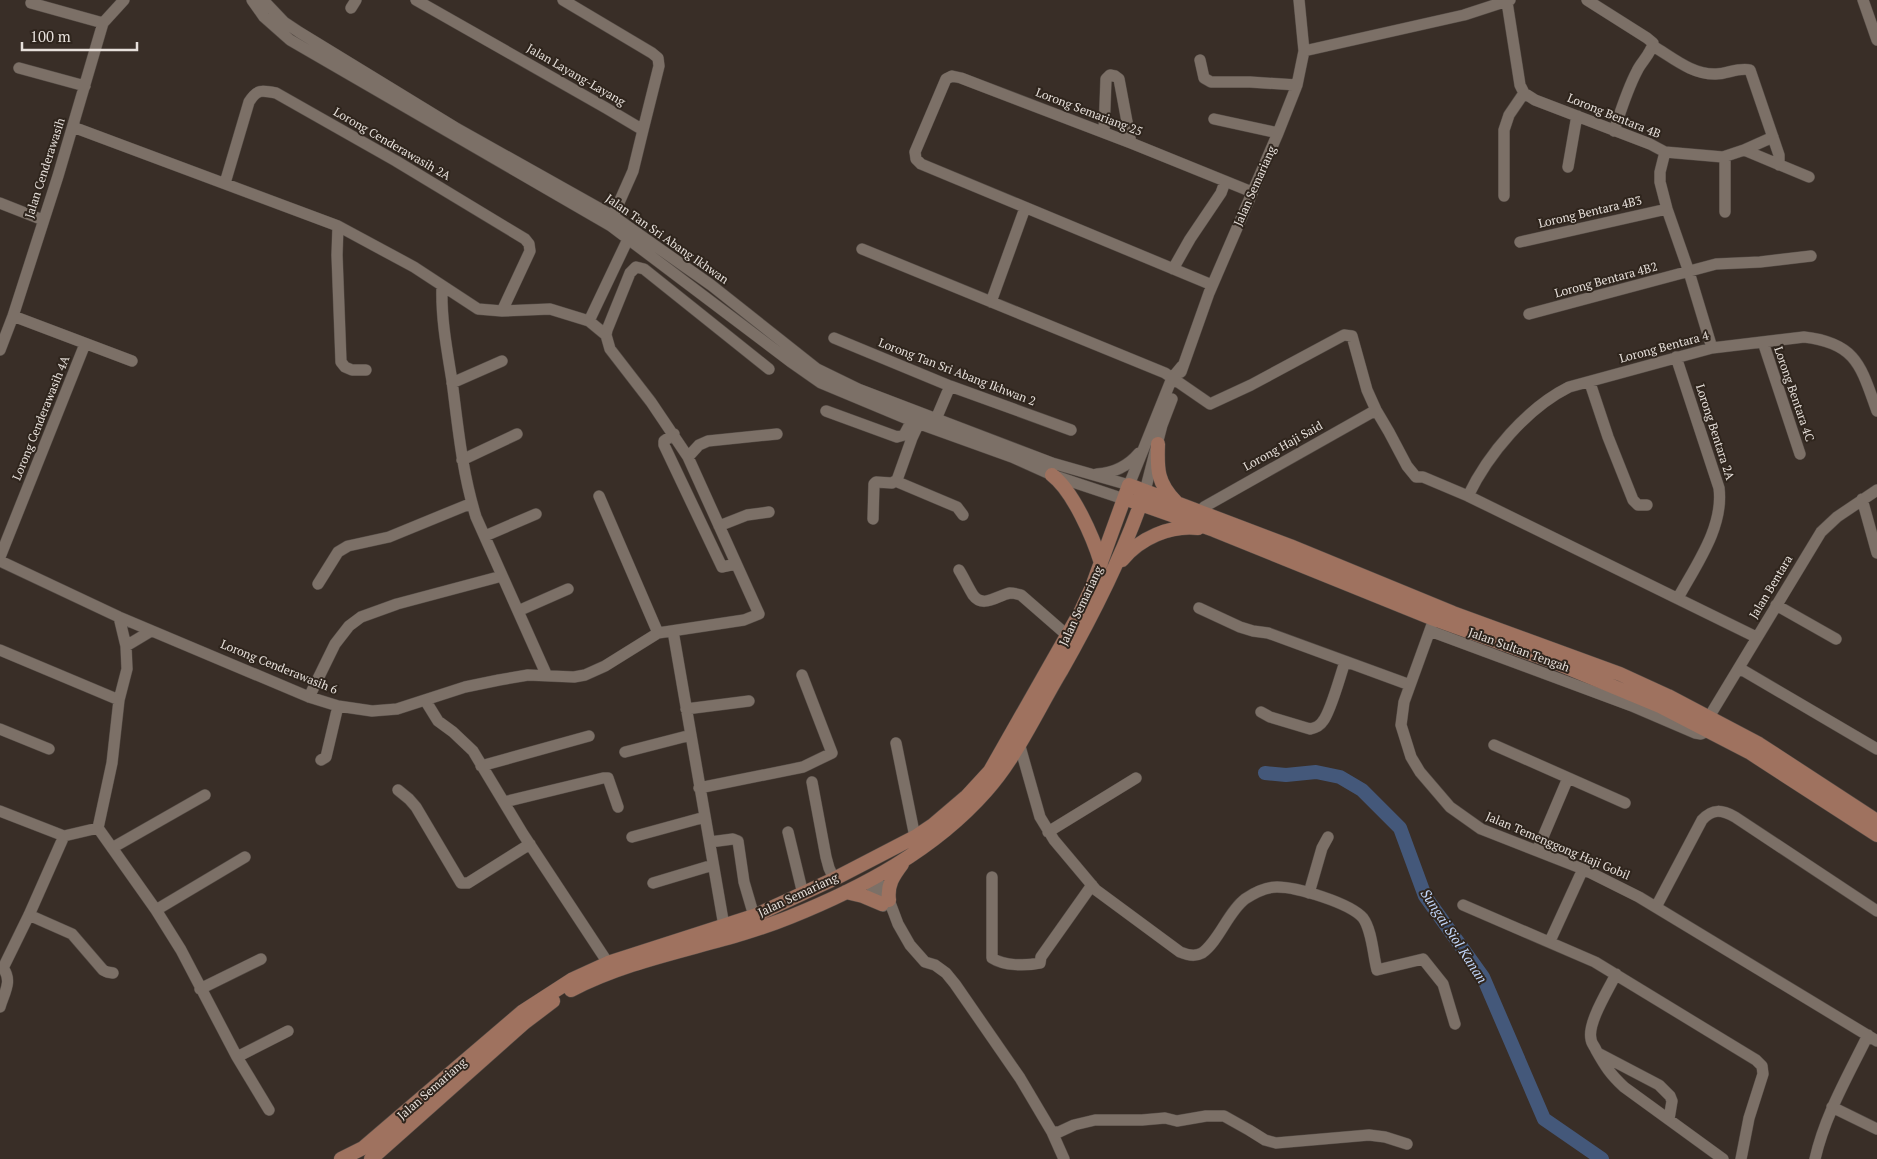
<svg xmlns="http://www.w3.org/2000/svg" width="1877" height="1159" font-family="'PT Serif',serif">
<rect width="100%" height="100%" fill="#392e27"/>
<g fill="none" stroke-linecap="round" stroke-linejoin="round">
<path stroke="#44587a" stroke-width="14" d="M1265 773 1286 775 1316 772 1340 777 1362 790 1400 828 1425 896 1483 977 1544 1119 1602 1159"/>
<defs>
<path id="minor" d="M252 0 264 17 290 40 611 226 791 362 821 383 912 421 1012 457 1052 475 1124 499
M263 0 284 22 299 32 456 128 613 216 711 285 817 369 858 389 1052 463 1129 485 1172 378 1182 366
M416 0 606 108 643 130 633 171 613 216
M563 0 652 53 658 58 659 66 643 130
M1587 0 1647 38 1653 43C1651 54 1641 62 1637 71 1627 90 1621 110 1614 131
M1863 0 1877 40
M1507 2 1520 85 1524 93 1535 100 1650 144 1665 152 1660 172V182L1667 209 1689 272 1712 348
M31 3 103 23
M351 8 356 0
M1653 46C1672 57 1692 75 1716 74 1727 74 1739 67 1750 70L1779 155V165
M1304 51 1464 15 1510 0
M1200 60 1204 78 1211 82H1250L1297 85
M19 68 85 86
M1214 119 1278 133
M73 127 338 226 414 267 478 309 502 311 550 309 589 321 606 335
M1104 132 1106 79 1110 75 1115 76 1119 79 1131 143
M1744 150 1773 137
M1665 152 1723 157 1744 150 1809 177
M1723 157 1725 161V212
M1568 167 1576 121 1578 116
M225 183 249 102C257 89 262 90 276 93L396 161 525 239 529 244 530 251 502 311
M1504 196V130L1509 115 1524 93
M0 203 43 220
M338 226 337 255 341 362 345 367 352 370H366
M1520 242 1667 209
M862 249 1165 373 1210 404 1251 385 1344 335 1352 336 1367 390 1376 410 1389 432 1407 466 1416 477H1423L1468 496 1756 637
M1173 269 1190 239 1221 193 1225 182
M1212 285 921 164 916 159 915 152 946 79 952 76 961 78 1131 143 1252 192
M442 287C441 319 447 350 452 381 458 427 462 472 476 517L547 676
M991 302 1025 208
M1529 314 1716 264 1760 262 1811 256
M13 316 132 361
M589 321 628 239
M834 338 950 386 1071 430
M1763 342 1800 454
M0 350 13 316 58 176 103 23 124 0
M1676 357 1719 488C1724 527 1696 565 1678 598
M1181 372 1209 293 1278 133 1297 85 1304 51 1299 0
M452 383 502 361
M1590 383 1608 437 1633 500 1638 505H1647
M826 411 897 437 904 435 911 422
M936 419 950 386
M919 423 912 438 897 480 900 483 957 507 963 515
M674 434 664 441V445L722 567 736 564
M688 457 699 445 708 441 777 434
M462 460 517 434
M1097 474C1114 473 1128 466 1139 453
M1145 491 1162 425 1172 399
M599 496 658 633
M1468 496C1488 454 1527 408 1569 387L1712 348 1804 337C1857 343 1861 367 1877 411
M1862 499 1877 553
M1204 507 1376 410
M873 519 874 484 876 482 892 483 897 480
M719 526 747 515 769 512
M485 536 536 514
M0 557 85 344
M0 561 119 617 309 697 338 706 372 711 397 709 465 687 499 680 528 675 574 677 585 675 605 666 658 633 744 620 759 614 688 457 651 402 610 349 606 335 607 330 630 273 636 267 644 269 769 369
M959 570C964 578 968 587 973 595 983 609 998 595 1010 593 1014 593 1017 594 1021 595L1068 636
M318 584 338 552 348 546 389 537 472 503
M1776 605 1836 639
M1199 608 1240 627 1253 631 1268 633 1410 685
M518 611 568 589
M119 617 126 646 127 669 119 700 112 763 98 828 156 910 181 950 237 1057 269 1110
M1434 619 1404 702 1401 725 1411 757 1420 772 1450 807 1481 829 1583 869 1639 897 1877 1041
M673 631 724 926
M1430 631 1632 706 1695 733 1701 734 1708 731
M126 646 151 631
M0 650 119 700
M1739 668 1877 749
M309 697 335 644 349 626 361 617 397 604 502 576
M425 700 438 721 453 732 473 751 523 834 608 963
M686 709 749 701
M1261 712 1270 717 1310 729C1315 728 1320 726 1323 721 1331 711 1340 676 1345 662
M1709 717 1821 532 1837 517 1877 490
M0 729 49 749
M896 743 915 837
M1019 743 1040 817 1054 840 1096 890 1180 952C1187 955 1195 957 1202 953 1219 941 1228 912 1245 899 1254 893 1266 887 1277 887 1297 887 1350 903 1363 918 1372 930 1373 955 1377 970L1423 959 1443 984 1455 1024
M1494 745 1625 803
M625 752 691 735
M321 760 326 757 338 706
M481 766 589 736
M812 782 826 857 829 868 834 879
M699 788 803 767 832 753 802 675
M398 790 409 799 416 807 461 883H468L530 844
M504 802 603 778H608L618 807
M0 811 64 836 98 828
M788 832 803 894
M1048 832 1136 778
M632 837 705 817
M710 842 733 839 738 841 744 882 754 916
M112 848 205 795
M1537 851 1568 778
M875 877 889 900 898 924 910 945 925 962 935 965 946 973 955 984 1020 1078 1052 1132H1059L1074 1125 1095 1120H1142L1165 1118 1177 1121 1206 1116H1224L1249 1130 1265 1140 1276 1143 1369 1135 1385 1137 1407 1144
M992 877V958C1004 966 1026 966 1040 963L1041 957 1092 885
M868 881 883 906
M653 883 713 865
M1309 893 1322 848 1328 837
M1463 905 1595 962 1756 1060 1762 1066 1763 1074 1749 1118 1741 1159
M1656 907 1702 820C1713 808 1722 810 1735 817L1877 911
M156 910 245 857
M29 915 72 934 103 970 107 972 113 973
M1550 941 1583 869
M1616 974C1609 989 1587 1023 1591 1039 1591 1043 1595 1047 1596 1050 1605 1066 1610 1074 1624 1087L1723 1159
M200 989 261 959
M0 1007C4 993 13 981 3 968L29 915 64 836
M1598 1053 1659 1085 1670 1096 1672 1101 1669 1119
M237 1057 288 1031
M1832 1107 1877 1129
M1052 1132 1064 1159
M1815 1159C1825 1115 1848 1076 1868 1035"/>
<path id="major" d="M1158 444C1157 469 1157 483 1176 502
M1052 475C1073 491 1093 537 1101 563
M1132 501 1214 530 1434 619 1554 662 1660 706 1749 752 1877 835
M1122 560C1140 538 1170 525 1198 528
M846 892 863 896 882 904
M889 900C887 885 893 876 902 864
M571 990C640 954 719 946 790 917 862 888 934 850 986 791 1016 758 1038 709 1061 671 1094 613 1124 554 1145 491
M341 1159 363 1148 391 1124 522 1012 573 979 608 963 754 916 834 879 915 837 933 825 967 796 990 771 1081 611 1092 587 1129 485 1290 546 1453 613 1620 674 1668 696 1759 744 1877 821
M371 1159 524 1023 553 1001"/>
</defs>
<use href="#minor" stroke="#544b45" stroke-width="12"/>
<use href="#major" stroke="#544b45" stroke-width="15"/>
<use href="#minor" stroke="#7c7067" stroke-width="11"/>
<use href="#major" stroke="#9f725f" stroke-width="14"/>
</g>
<g text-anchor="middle" stroke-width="4" stroke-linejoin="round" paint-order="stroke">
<g font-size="12" fill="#e7e0db" stroke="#2f251d">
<text transform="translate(576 75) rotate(30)" y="4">Jalan Layang-Layang</text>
<text transform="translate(1089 112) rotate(21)" y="4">Lorong Semariang 25</text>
<text transform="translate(1614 116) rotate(22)" y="4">Lorong Bentara 4B</text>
<text transform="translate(392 144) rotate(30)" y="4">Lorong Cenderawasih 2A</text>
<text transform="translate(45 168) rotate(-72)" y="4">Jalan Cenderawasih</text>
<text transform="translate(1255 186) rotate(-66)" y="4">Jalan Semariang</text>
<text transform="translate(1590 212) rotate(-13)" y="4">Lorong Bentara 4B3</text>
<text transform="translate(667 239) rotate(35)" y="4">Jalan Tan Sri Abang Ikhwan</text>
<text transform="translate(1606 280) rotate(-15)" y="4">Lorong Bentara 4B2</text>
<text transform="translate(1664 347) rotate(-15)" y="4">Lorong Bentara 4</text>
<text transform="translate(957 372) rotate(21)" y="4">Lorong Tan Sri Abang Ikhwan 2</text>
<text transform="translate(1794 394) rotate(71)" y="4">Lorong Bentara 4C</text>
<text transform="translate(41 418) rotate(-68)" y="4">Lorong Cenderawasih 4A</text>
<text transform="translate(1715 432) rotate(72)" y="4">Lorong Bentara 2A</text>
<text transform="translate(1283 446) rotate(-29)" y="4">Lorong Haji Said</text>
<text transform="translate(1771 587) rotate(-59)" y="4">Jalan Bentara</text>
<text transform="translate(1081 606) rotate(-65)" y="4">Jalan Semariang</text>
<text transform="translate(1519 650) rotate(20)" y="4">Jalan Sultan Tengah</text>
<text transform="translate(279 667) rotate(22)" y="4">Lorong Cenderawasih 6</text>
<text transform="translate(1558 846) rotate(23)" y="4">Jalan Temenggong Haji Gobil</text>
<text transform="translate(798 895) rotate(-25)" y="4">Jalan Semariang</text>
<text transform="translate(432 1089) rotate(-41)" y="4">Jalan Semariang</text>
</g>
<g font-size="14" font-style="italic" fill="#c2d7fb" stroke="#2f251d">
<text transform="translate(1454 936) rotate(57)" y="5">Sungai Siol Kanan</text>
</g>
</g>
<path d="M22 42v8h115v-8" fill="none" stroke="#e7e0db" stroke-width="2.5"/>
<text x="30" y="42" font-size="15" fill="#e7e0db" stroke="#2f251d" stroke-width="4" paint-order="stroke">100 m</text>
</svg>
